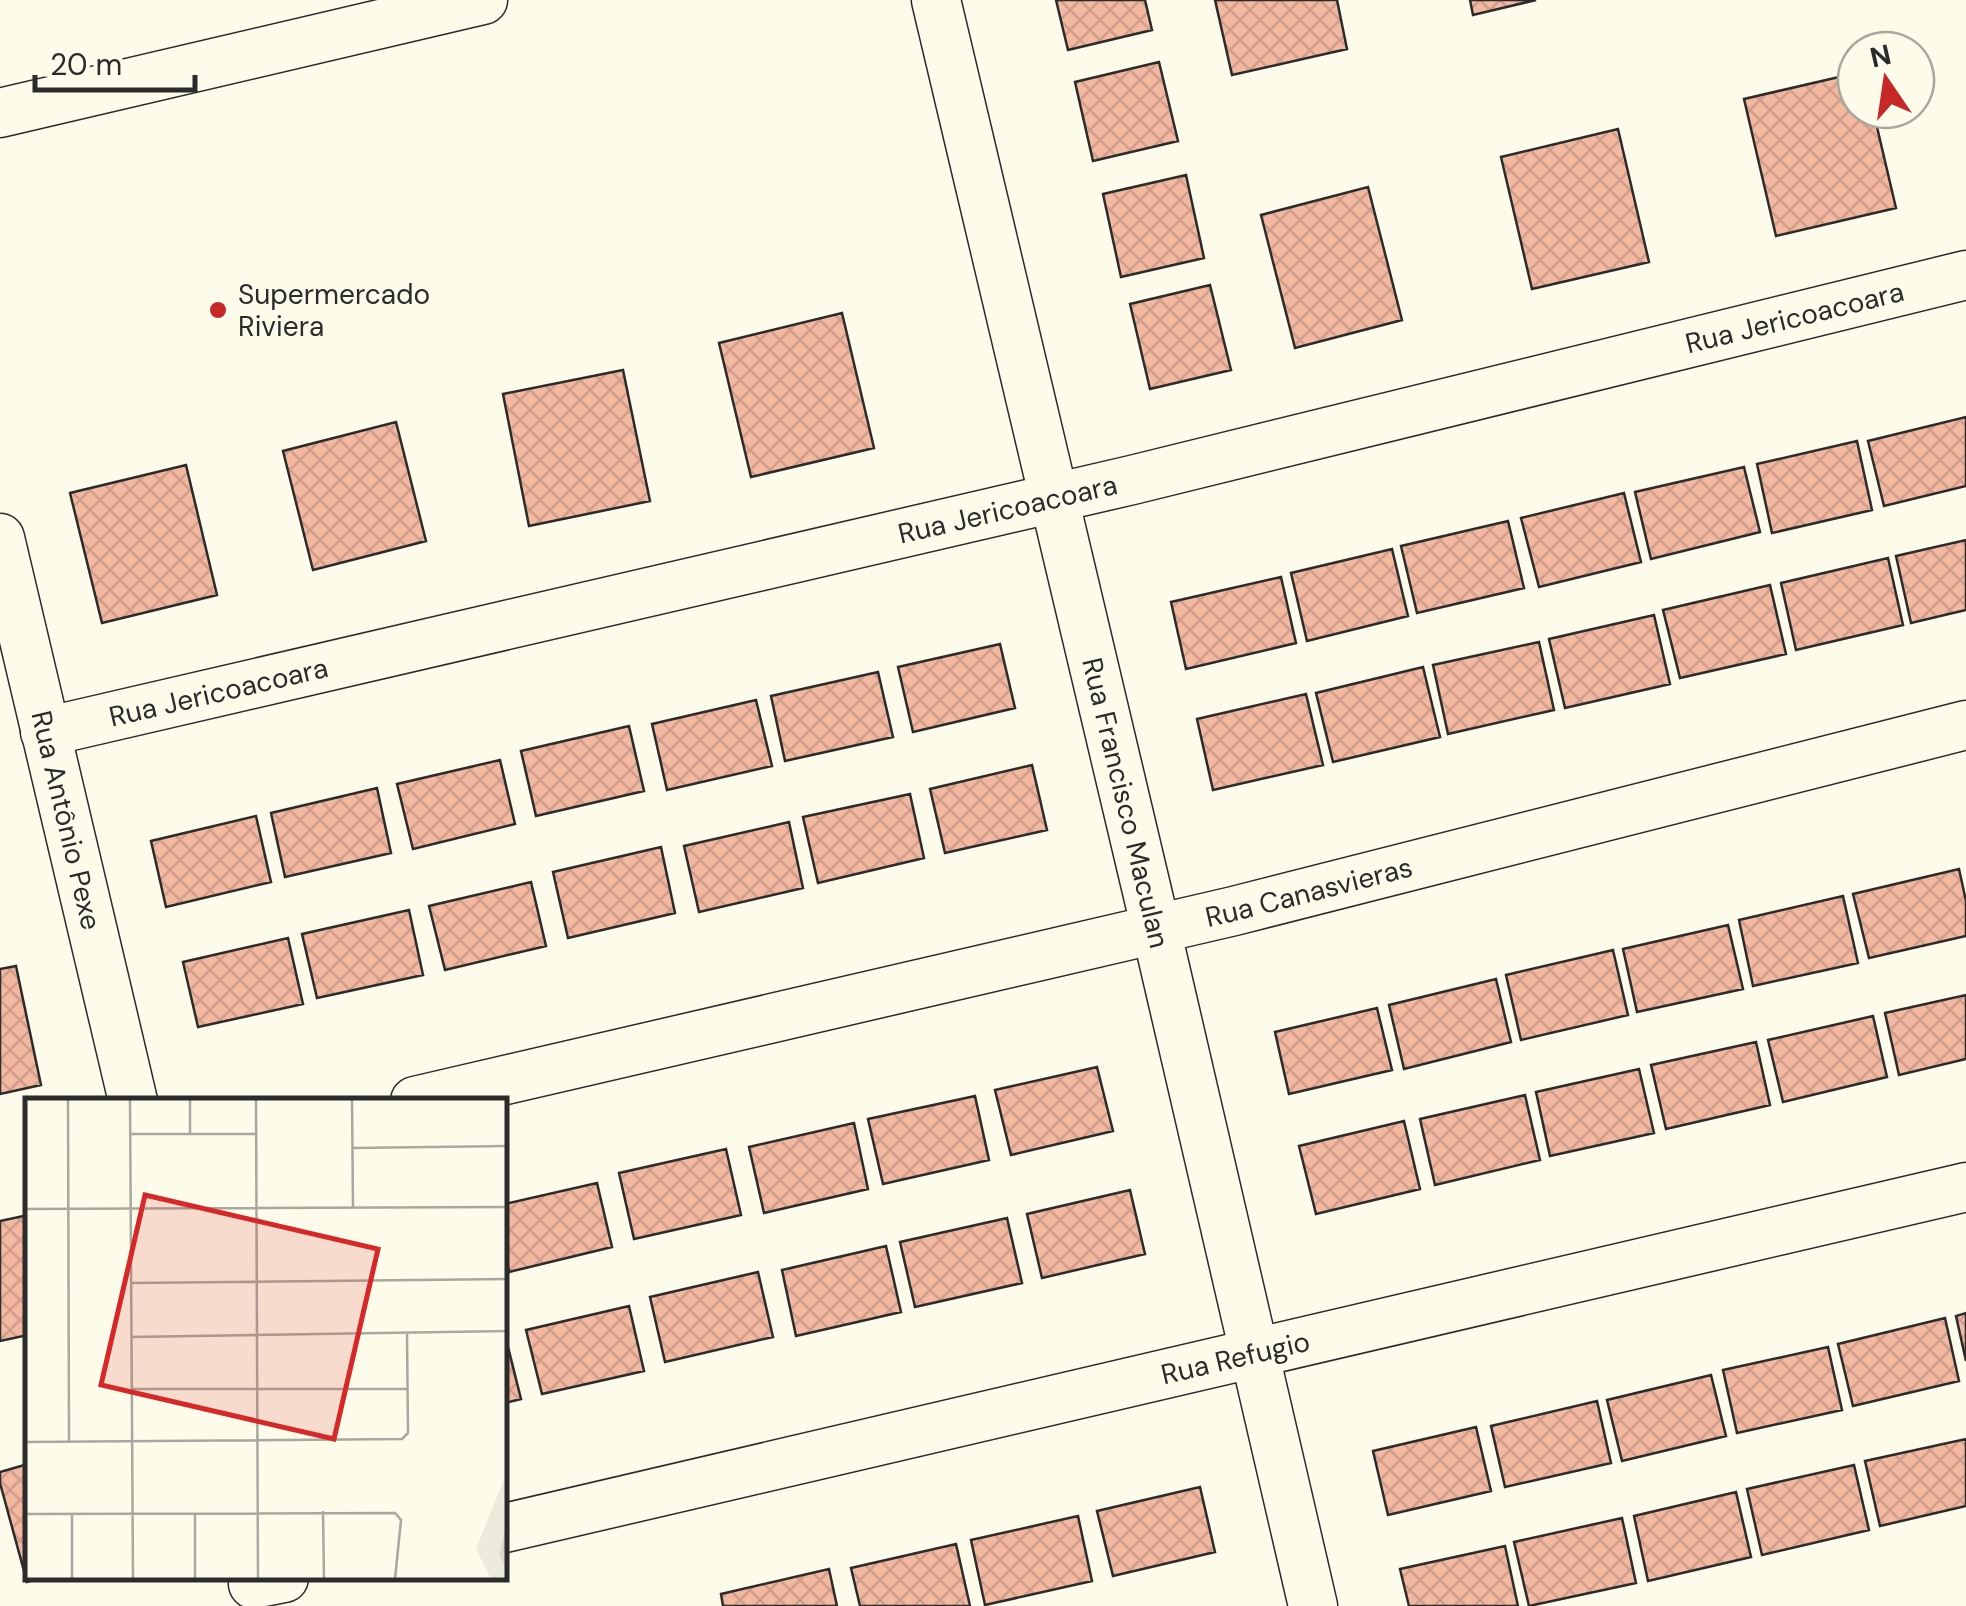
<svg xmlns="http://www.w3.org/2000/svg" width="1966" height="1606" font-family="'DM Sans',sans-serif">
<defs>
<pattern id="building-cross-hatch" width="8" height="8" patternUnits="userSpaceOnUse" patternTransform="scale(2.5)"><rect width="8" height="8" fill="#f2b8a0"/><path d="M0 0l8 8M0 8l8-8" fill="none" stroke="#d09e8a"/></pattern>
</defs>
<rect width="100%" height="100%" fill="#fdfbea"/>
<path fill="url(#building-cross-hatch)" stroke="#2b2b2b" stroke-width="2.5" d="M1056 0H1145L1152 30 1068 50Z
M1215 0H1337L1347 49 1232 75Z
M1470 0H1536L1473 15Z
M1159 62 1178 141 1093 161 1075 82Z
M1856 73V110H1873L1896 208 1776 236 1744 99Z
M1618 129 1649 262 1532 289 1501 157Z
M1186 175 1204 258 1121 277 1103 194Z
M1368 187 1402 320 1295 348 1261 215Z
M1210 285 1231 370 1150 389 1130 304Z
M842 313 874 448 751 477 719 343Z
M623 370 650 501 529 526 503 394Z
M1966 417V486L1884 506 1868 441Z
M396 422 426 541 313 570 283 451Z
M1857 441 1872 510 1772 533 1757 464Z
M186 465 217 595 102 623 70 493Z
M1744 467 1760 532 1651 559 1635 492Z
M1624 493 1641 562 1539 587 1521 518Z
M1508 521 1524 588 1417 613 1401 546Z
M1966 540V610L1911 623 1896 556Z
M1392 549 1408 616 1307 641 1291 573Z
M1888 558 1903 625 1796 650 1781 583Z
M1281 577 1296 643 1186 669 1171 602Z
M1770 585 1786 654 1680 678 1663 610Z
M1654 615 1670 684 1565 708 1549 639Z
M1539 642 1554 710 1448 734 1433 665Z
M1000 644 1015 708 913 732 898 667Z
M1423 667 1440 737 1333 762 1316 693Z
M878 672 893 737 785 761 771 696Z
M1306 694 1323 765 1213 790 1197 719Z
M756 700 772 766 667 790 652 724Z
M629 726 644 791 536 816 521 751Z
M500 760 515 824 413 849 397 784Z
M1032 765 1047 830 945 853 930 789Z
M377 788 391 853 285 877 271 813Z
M910 794 924 858 818 883 803 817Z
M256 816 271 882 166 907 151 841Z
M789 822 803 888 699 912 684 846Z
M661 847 675 913 568 938 553 872Z
M1959 869 1966 901V936L1869 958 1853 894Z
M531 882 546 946 445 970 429 906Z
M1843 896 1858 963 1753 986 1739 920Z
M409 910 423 975 317 998 302 934Z
M1728 925 1743 989 1637 1012 1623 949Z
M288 938 303 1004 198 1027 183 962Z
M1613 950 1628 1015 1521 1040 1506 975Z
M16 966 41 1085 0 1094V969Z
M1496 979 1511 1042 1404 1069 1389 1005Z
M1966 995V1059L1899 1075 1885 1013Z
M1377 1008 1392 1070 1289 1094 1275 1032Z
M1873 1016 1887 1077 1783 1102 1768 1040Z
M1756 1042 1770 1105 1666 1129 1651 1065Z
M1097 1067 1113 1131 1011 1155 995 1090Z
M1639 1069 1654 1133 1550 1156 1536 1092Z
M1525 1095 1540 1160 1435 1185 1420 1119Z
M975 1096 989 1160 883 1184 868 1119Z
M1404 1121 1420 1189 1316 1214 1299 1146Z
M854 1123 868 1189 764 1213 749 1147Z
M726 1149 741 1215 634 1239 619 1173Z
M597 1183 612 1247 509 1272 505 1253V1204Z
M1130 1190 1145 1254 1042 1278 1027 1214Z
M28 1215V1335L0 1341V1221Z
M1007 1218 1022 1283 915 1307 900 1242Z
M886 1246 901 1312 796 1336 782 1270Z
M758 1272 773 1337 665 1362 650 1297Z
M629 1306 644 1371 542 1394 526 1330Z
M1966 1313V1361L1956 1316Z
M1945 1318 1959 1381 1853 1406 1838 1344Z
M505 1335 521 1399 505 1403Z
M1828 1347 1842 1410 1737 1433 1723 1370Z
M1711 1375 1726 1436 1622 1461 1607 1400Z
M1597 1401 1611 1463 1505 1487 1491 1426Z
M1476 1427 1491 1491 1388 1515 1373 1451Z
M1966 1439V1506L1880 1526 1865 1461Z
M28 1464V1578H40L27 1582 0 1483V1472Z
M1854 1465 1869 1530 1762 1555 1747 1489Z
M1200 1487 1215 1552 1113 1576 1097 1511Z
M1736 1492 1751 1557 1648 1581 1634 1516Z
M1078 1516 1092 1581 985 1605 971 1540Z
M1622 1518 1636 1583 1529 1606 1514 1542Z
M956 1544 970 1606H860L851 1568Z
M1505 1546 1518 1606H1409L1400 1569Z
M829 1569 837 1606H723L721 1594Z"/>
<g fill="none" stroke-linecap="round" stroke-linejoin="round">
<defs>
<g id="minor">
<path id="s1" d="M936 0 1156 929 1313 1606"/>
<path d="M0 113 483 0"/>
<path id="s2" d="M0 538 133 1101"/>
<path id="s3" d="M45 732 1132 480 1966 275"/>
<path id="s4" d="M415 1101 1234 911 1966 725"/>
<path id="s5" d="M505 1528 1966 1187"/>
<path d="M253 1584 284 1578"/>
</g>
</defs>
<use href="#minor" stroke="#2b2b2b" stroke-width="51"/>
<use href="#minor" stroke="#fdfbea" stroke-width="48"/>
</g>
<circle fill="#c62828" stroke="#fdfbea" stroke-width="4" cx="218" cy="310" r="10"/>
<g text-anchor="middle" stroke-width="8" stroke-linejoin="round" paint-order="stroke">
<g font-size="28" fill="#2b2b2b" stroke="#fdfbea" text-anchor="start">
<text x="238" y="304">Supermercado<tspan x="238" dy="32">Riviera</tspan></text>
</g>
<g font-size="28" fill="#2b2b2b" stroke="#fdfbea">
<text dy="10" stroke="none"><textPath href="#s3" startOffset="1798">Rua Jericoacoara</textPath></text>
<text dy="10" stroke="none"><textPath href="#s3" startOffset="988">Rua Jericoacoara</textPath></text>
<text dy="10" stroke="none"><textPath href="#s3" startOffset="178">Rua Jericoacoara</textPath></text>
<text dy="10" stroke="none"><textPath href="#s1" startOffset="825">Rua Francisco Maculan</textPath></text>
<text dy="10" stroke="none"><textPath href="#s2" startOffset="290">Rua Antônio Pexe</textPath></text>
<text dy="10" stroke="none"><textPath href="#s4" startOffset="918">Rua Canasvieras</textPath></text>
<text dy="10" stroke="none"><textPath href="#s5" startOffset="750">Rua Refugio</textPath></text>
</g>
</g>
<g transform="translate(25 1098)">
<rect width="482" height="482" fill="#fdfbea"/>
<path d="M482 374V481H466L451 451Z" fill="#ecebdb"/>
<path fill="none" stroke="#d8d7c9" stroke-width="5" d="M483 430 477 457 483 468"/>
<path fill="none" stroke="#a9a89e" stroke-width="2.5" d="M43 1 44 343M105 1 108 481M231 1 233 481M327 1 328 110M105 36H231M165 36V1M328 50 483 48M0 111 483 109M106 185 483 181M106 239 483 233M107 291H382M0 344 377 341 383 335 382 236M298 413 299 481M47 415V481M170 415V481M0 416 370 415 376 422 370 481"/>
<path fill="#d62828" fill-opacity="0.15" stroke="#d62828" stroke-width="5" d="M120 97 353 151 309 341 76 287Z"/>
<rect width="482" height="482" fill="none" stroke="#2b2b2b" stroke-width="5"/>
</g>
<g transform="translate(1886 80) rotate(347)"><circle r="48" fill="#fdfbea" stroke="#a9a89e" stroke-width="2.5"/>
<path d="M0-8L18 38L0 25L-18 38Z" fill="#c62828"/>
<text y="-15" font-size="28" font-weight="bold" text-anchor="middle" fill="#2b2b2b">N</text>
</g>
<path d="M35 75v15h160v-15" fill="none" stroke="#2b2b2b" stroke-width="5"/>
<text x="50" y="75" font-size="30" fill="#2b2b2b" stroke="#fdfbea" stroke-width="8" paint-order="stroke">20 m</text>
</svg>
